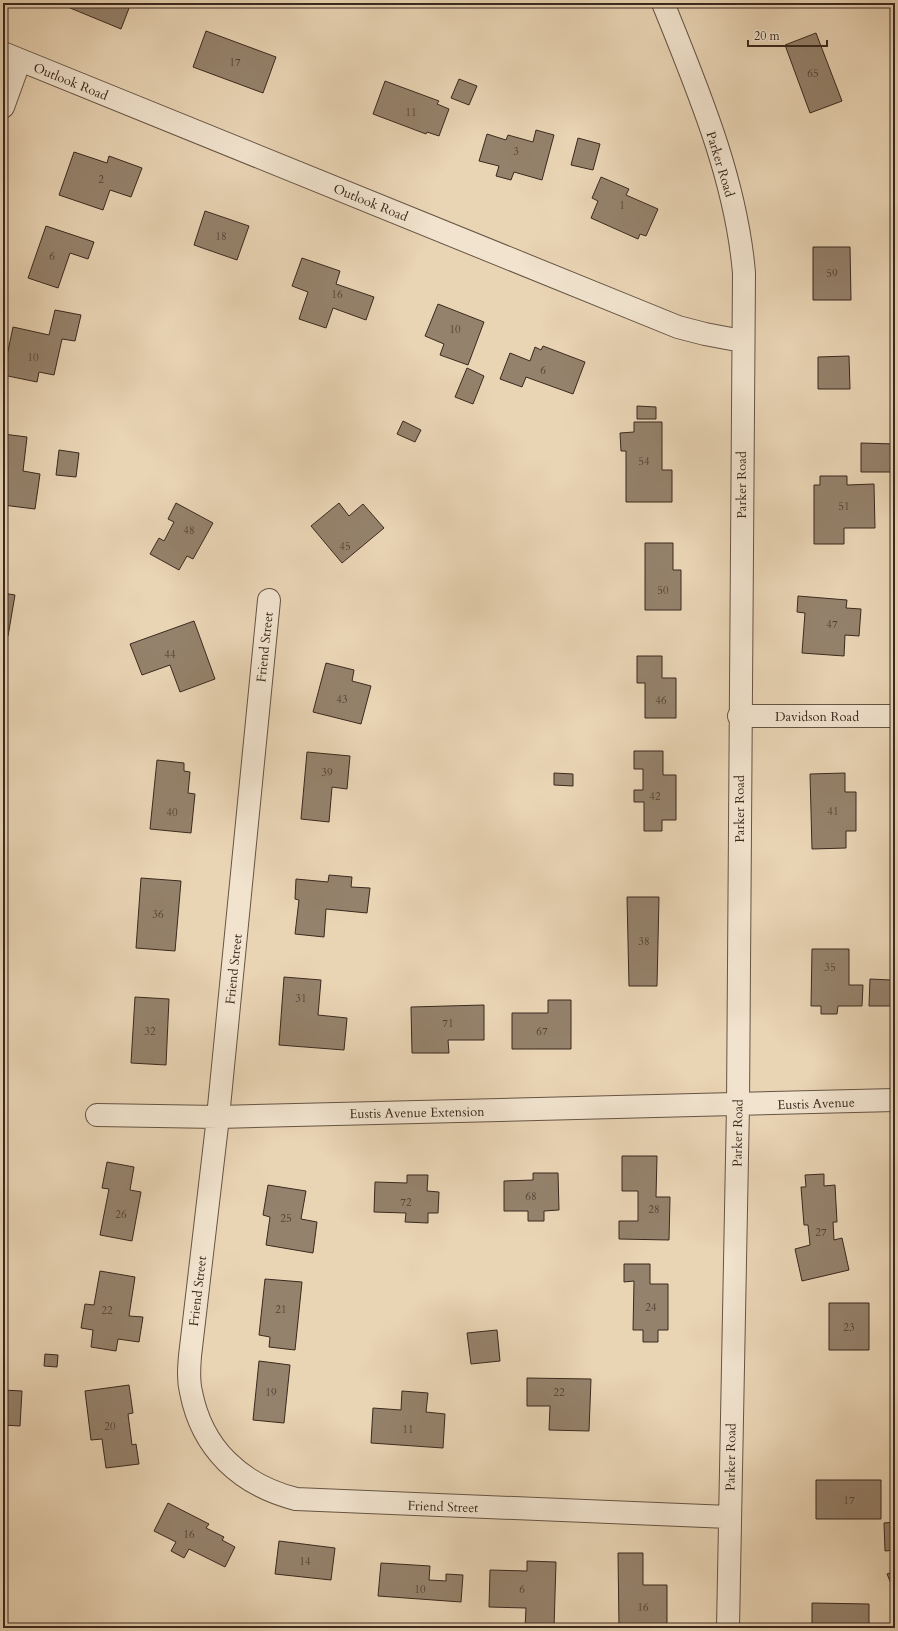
<svg xmlns="http://www.w3.org/2000/svg" width="898" height="1631" font-family="Cardo,serif">
<rect width="100%" height="100%" fill="#e9d4b4"/>
<filter id="stains"><feTurbulence type="fractalNoise" baseFrequency=".005" numOctaves="4"/><feColorMatrix values="0 0 0 0 .2 0 0 0 0 .09 0 0 0 0 .02 0 0 0 .5 -.17"/></filter>
<radialGradient id="worn" r=".72"><stop offset=".6" stop-color="#630" stop-opacity="0"/><stop offset="1" stop-color="#630" stop-opacity=".3"/></radialGradient>
<path fill="#95826c" stroke="#3a291e" d="M58 3H131L121 29Z
M206 31 276 57 263 93 193 67Z
M816 33 842 101 810 113 785 45Z
M459 79 477 86 469 105 451 98Z
M385 81 439 101 437 104 449 109 439 136 427 132 426 134 373 114Z
M536 130 554 135 542 180 514 172 511 180 496 176 499 166 479 161 487 134 506 140 508 135 533 142Z
M578 138 600 144 593 170 571 165Z
M74 152 107 163 109 156 142 168 131 197 110 190 103 210 59 195Z
M601 177 629 189 626 195 658 209 646 236 640 234 638 239 591 218 598 201 592 198Z
M205 211 249 226 237 260 194 245Z
M46 226 94 242 88 259 70 253 58 288 28 278Z
M813 247H850L851 300H813Z
M302 258 340 271 336 284 374 297 366 320 333 308 326 328 299 319 308 292 292 286Z
M438 304 484 322 468 365 440 355 444 344 425 336Z
M55 310 81 315 75 341 62 339 54 375 39 372 37 382 3 375 13 327 49 335Z
M543 346 585 362 573 394 526 377 522 387 500 379 510 353 530 361 535 347 541 350Z
M849 356 850 389H818V357Z
M467 368 484 376 473 404 455 397Z
M637 406 656 407V419H637Z
M403 421 421 430 415 442 397 434Z
M634 422H662V470H672V502H626V451H621L620 433 634 432Z
M3 434 27 437 23 471 40 474 35 509 3 505Z
M861 443 895 444V472H861Z
M59 450 79 453 76 477 56 475Z
M820 476H847V485L874 484 875 528H844V544H814V485H820Z
M176 503 213 523 193 559 187 556 179 570 150 554 159 538 164 541 174 522 168 519Z
M339 503 349 516 363 504 384 528 342 563 311 526Z
M645 543H673V570H681V610H645Z
M3 593 15 595 8 636 3 635Z
M798 596 847 600 846 608 861 609 859 636 845 635 844 656 802 653 805 613 797 612Z
M194 621 215 679 180 692 170 665 142 675 130 644Z
M637 656H662V678H676V718H645V683H637Z
M326 663 354 670 352 681 371 686 361 724 313 712Z
M634 751H663V775H676V820H662V831H644V802H634V790H643V769H634Z
M307 752 350 756 347 789 332 787 329 822 301 819Z
M157 760 184 763V771L190 772 188 793 195 794 191 833 150 829Z
M554 773 573 774V786L554 785Z
M845 773V792H856V831H846V848L812 849 810 774Z
M329 875 352 877 351 887 370 888 367 913 326 909 324 937 295 934 299 900 295 899 296 879 328 882Z
M141 878 181 881 175 951 136 948Z
M627 897H659L657 986H629Z
M812 949H849V985H863L862 1006H838L837 1014H821V1006H811Z
M284 977 321 980 318 1015 347 1018 344 1050 279 1045Z
M870 979 891 980V1006H869Z
M135 997 169 999 166 1065 131 1063Z
M548 1000H571V1049H512V1013H548Z
M484 1005V1040H448L449 1053H412L411 1007Z
M622 1156H657L656 1197H670L669 1240 619 1239V1221H638V1191H622Z
M107 1162 134 1167 130 1190 141 1192 132 1241 100 1235 109 1189 102 1188Z
M533 1173H558L559 1210 544 1211V1221H528V1211H504V1181L533 1180Z
M824 1174V1186L835 1185 837 1222H833L834 1240 842 1238 849 1270 802 1281 795 1249 810 1245 808 1225H804L801 1187H806L805 1175Z
M407 1175H428L427 1191 439 1192 438 1213H428V1223L405 1222 406 1213 374 1212 375 1182 407 1183Z
M268 1185 306 1191 301 1219 317 1222 313 1253 266 1245 270 1217 263 1215Z
M624 1264H650V1284H668V1330H658V1342H643V1330H633L634 1281 624 1282Z
M100 1271 135 1277 129 1316 143 1317 139 1342 118 1339 116 1351 91 1347 93 1330 81 1328 85 1304 94 1305Z
M265 1279 302 1282 295 1350 269 1347 270 1337 259 1335Z
M829 1303H869V1350H829Z
M497 1330 500 1361 471 1364 467 1333Z
M45 1354 58 1355 57 1367 44 1366Z
M259 1361 290 1365 284 1423 253 1420Z
M527 1378 591 1379 589 1431 549 1430 550 1406H527Z
M129 1385 133 1413 128 1414 132 1445 136 1444 139 1464 106 1468 102 1439 91 1440 85 1391Z
M3 1390 22 1391 20 1426 3 1425Z
M402 1391 428 1393 426 1412 445 1414 443 1448 371 1443 373 1408 401 1410Z
M816 1480H881V1519H816Z
M168 1503 209 1524 206 1528 224 1537 222 1540 235 1547 225 1567 189 1549 184 1558 171 1551 176 1542 154 1531Z
M895 1522V1550L885 1551 884 1523Z
M279 1541 335 1548 331 1580 275 1574Z
M618 1553H643V1585H667V1628H619Z
M527 1561 556 1562 554 1628H525L526 1608 489 1607 490 1570 527 1571Z
M381 1563 430 1566 429 1580 446 1581V1574L463 1575 461 1602 378 1596Z
M895 1571V1593L887 1574Z
M812 1603 869 1604V1628H812Z"/>
<g fill="none" stroke-linecap="round" stroke-linejoin="round">
<defs>
<path id="street" d="M663 3C698 90 736 179 744 273L738 1105 728 1628
M3 53 678 327 705 334 742 341
M3 107 20 60
M269 600 218 1117 190 1356C189 1368 188 1380 191 1392 202 1449 241 1485 296 1499L729 1517
M739 716H895
M97 1115 218 1117 895 1100"/>
</defs>
<use href="#street" stroke="#665444" stroke-width="24"/>
<use href="#street" stroke="#f1e3ce" stroke-width="22"/>
</g>
<g text-anchor="middle" stroke-width="4" stroke-linejoin="round" paint-order="stroke">
<g font-size="11" fill="#513f32">
<text x="235" y="66">17</text>
<text x="813" y="77">65</text>
<text x="411" y="116">11</text>
<text x="516" y="155">3</text>
<text x="101" y="183">2</text>
<text x="622" y="209">1</text>
<text x="221" y="240">18</text>
<text x="52" y="260">6</text>
<text x="832" y="277">59</text>
<text x="337" y="298">16</text>
<text x="455" y="333">10</text>
<text x="33" y="361">10</text>
<text x="543" y="374">6</text>
<text x="644" y="465">54</text>
<text x="844" y="510">51</text>
<text x="189" y="534">48</text>
<text x="345" y="550">45</text>
<text x="663" y="594">50</text>
<text x="832" y="628">47</text>
<text x="170" y="658">44</text>
<text x="342" y="703">43</text>
<text x="661" y="704">46</text>
<text x="327" y="776">39</text>
<text x="655" y="800">42</text>
<text x="833" y="815">41</text>
<text x="172" y="816">40</text>
<text x="158" y="918">36</text>
<text x="644" y="945">38</text>
<text x="830" y="971">35</text>
<text x="301" y="1002">31</text>
<text x="448" y="1027">71</text>
<text x="150" y="1035">32</text>
<text x="542" y="1035">67</text>
<text x="531" y="1200">68</text>
<text x="406" y="1206">72</text>
<text x="654" y="1213">28</text>
<text x="121" y="1218">26</text>
<text x="286" y="1222">25</text>
<text x="821" y="1236">27</text>
<text x="651" y="1311">24</text>
<text x="281" y="1313">21</text>
<text x="107" y="1314">22</text>
<text x="849" y="1331">23</text>
<text x="271" y="1396">19</text>
<text x="559" y="1396">22</text>
<text x="110" y="1430">20</text>
<text x="408" y="1433">11</text>
<text x="849" y="1504">17</text>
<text x="189" y="1538">16</text>
<text x="305" y="1565">14</text>
<text x="420" y="1593">10</text>
<text x="522" y="1593">6</text>
<text x="643" y="1611">16</text>
</g>
<g font-size="13" fill="#3a291e" stroke="#f1e3ce">
<text transform="translate(71 81) rotate(22)" y="5">Outlook Road</text>
<text transform="translate(721 164) rotate(73)" y="5">Parker Road</text>
<text transform="translate(371 202) rotate(22)" y="5">Outlook Road</text>
<text transform="translate(741 485) rotate(-90)" y="5">Parker Road</text>
<text transform="translate(264 647) rotate(-84)" y="5">Friend Street</text>
<text x="817" y="721">Davidson Road</text>
<text transform="translate(739 809) rotate(-90)" y="5">Parker Road</text>
<text transform="translate(233 969) rotate(-84)" y="5">Friend Street</text>
<text transform="translate(816 1103) rotate(-2)" y="5">Eustis Avenue</text>
<text transform="translate(417 1112) rotate(-1)" y="5">Eustis Avenue Extension</text>
<text transform="translate(737 1133) rotate(-89)" y="5">Parker Road</text>
<text transform="translate(197 1291) rotate(-83)" y="5">Friend Street</text>
<text transform="translate(730 1457) rotate(-89)" y="5">Parker Road</text>
<text transform="translate(443 1506) rotate(2)" y="5">Friend Street</text>
</g>
</g>
<rect width="898" height="1631" fill="none" stroke="#e9d4b4" stroke-width="16"/>
<rect x="4" y="4" width="890" height="1623" fill="none" stroke="#3a291e" stroke-width="2"/>
<rect x="8" y="8" width="882" height="1615" fill="none" stroke="#3a291e"/>
<path d="M748 40v6h79v-6" fill="none" stroke="#3a291e" stroke-width="2"/>
<text x="754" y="40" font-size="12" fill="#3a291e" stroke="#f1e3ce" stroke-width="3" paint-order="stroke">20 m</text>
<rect width="100%" height="100%" filter="url(#stains)"/>
<rect width="100%" height="100%" fill="url(#worn)"/>
</svg>
